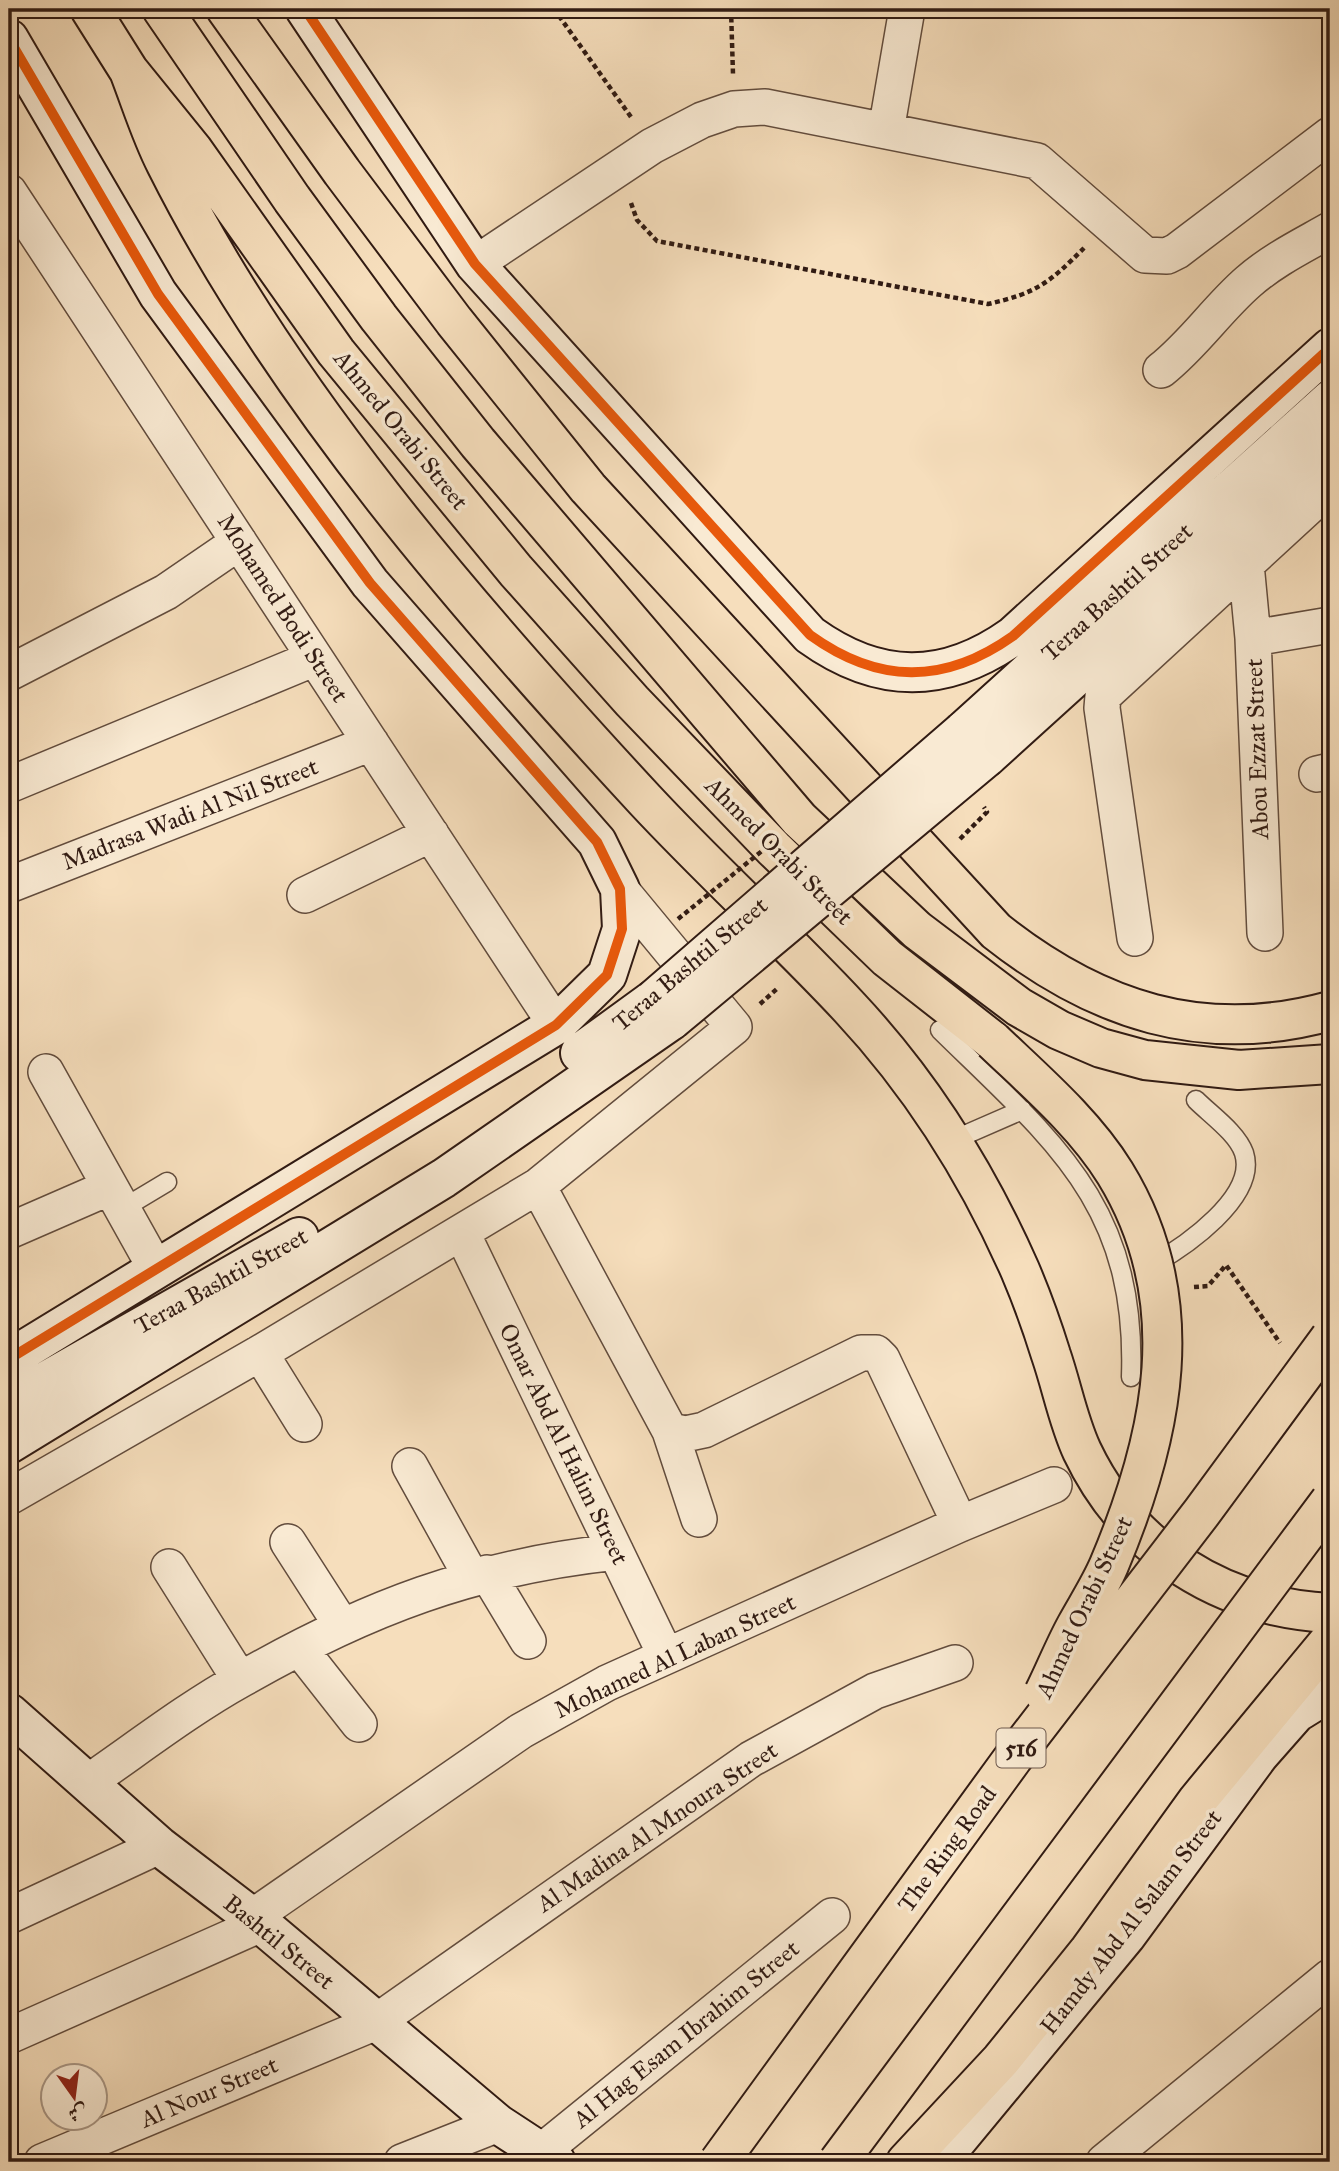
<svg xmlns="http://www.w3.org/2000/svg" width="1339" height="2171" font-family="'IM FELL Great Primer',Amiri,serif">
<rect width="100%" height="100%" fill="#f6debc"/>
<filter id="stains"><feTurbulence type="fractalNoise" baseFrequency=".00286" numOctaves="4"/><feColorMatrix values="0 0 0 0 .2 0 0 0 0 .09 0 0 0 0 .02 0 0 0 .5 -.17"/></filter>
<radialGradient id="worn" r=".72"><stop offset=".6" stop-color="#630" stop-opacity="0"/><stop offset="1" stop-color="#630" stop-opacity=".3"/></radialGradient>
<g fill="none" stroke-linecap="round" stroke-linejoin="round">
<defs>
<path id="lane" d="M940 1030C1053 1141 1137 1204 1131 1377
M951 1141 1022 1110
M122 1209 167 1182
M1152 1265C1184 1247 1258 1197 1244 1153 1237 1133 1211 1115 1196 1100"/>
<path id="street" d="M886 131 907 9
M9 192 556 1025
M475 264 652 146 702 120 734 109 765 107 1037 161 1145 255 1167 256 1177 251 1330 135
M1161 370C1194 344 1217 309 1248 282 1273 260 1302 246 1330 230
M1246 564 1253 638 1265 933
M1253 638 1330 625
M9 673 166 592 239 542
M1317 774 1330 771
M9 785 315 658
M9 885 371 743
M305 895 431 834
M1135 938 1102 708 1103 696 1330 487
M46 1072 156 1269
M538 1186 670 1431 685 1434 704 1430 861 1353H876L882 1359 960 1524
M9 1231 110 1187
M462 1233 666 1656
M260 1353 304 1424
M670 1431 699 1519
M410 1466 472 1578
M9 1497 260 1353 538 1186 734 1027 620 889
M288 1542 342 1626
M169 1567 240 1680
M487 1573 528 1641
M300 1649 359 1724
M87 1783C138 1748 188 1709 242 1679 366 1608 474 1567 616 1552
M9 1916 159 1846
M251 1918 521 1731 607 1683 960 1524 1054 1485
M9 2036 261 1924
M541 2152 832 1916
M42 2162 376 2022 751 1759 875 1691 955 1663
M402 2162 498 2124
M1104 2162 1330 1977"/>
<path id="secondary" d="M305 9 475 264 810 635C878 684 944 685 1013 636L1330 348
M9 39 158 294 370 583 597 842 620 889 622 929 607 975 556 1025 9 1359
M963 731 1330 400
M987 757 1330 446
M580 1053 653 1000
M9 1402 299 1237
M9 1444 444 1178 672 1020
M9 1713 159 1846 261 1924 498 2124 556 2162
M939 2162 1126 1936 1259 1755 1296 1713 1330 1692"/>
<path id="highway" d="M90 9 129 71 193 150 336 352 516 571 632 701 774 849 887 958 993 1041
M162 9 292 199 379 318 478 443 799 819 917 930 1019 1007 1059 1030 1101 1048 1145 1060 1239 1070 1330 1064
M226 9 342 172 454 321 588 488 996 931C1096 1010 1203 1046 1330 1011
M129 71C141 102 151 135 166 164 281 394 471 612 645 800 711 871 784 937 850 1008 921 1084 978 1175 1020 1270 1032 1298 1042 1326 1051 1355 1062 1387 1068 1421 1082 1451 1129 1550 1223 1608 1330 1613
M906 2162 1001 2060 1088 1952 1197 1801 1330 1640"/>
</defs>
<use href="#lane" stroke="#624c3d" stroke-width="21"/>
<use href="#street" stroke="#624c3d" stroke-width="38"/>
<use href="#secondary" stroke="#311b13" stroke-width="42"/>
<use href="#highway" stroke="#311b13" stroke-width="42"/>
<path stroke="#311b13" stroke-width="4.5" stroke-dasharray="5 3.5" stroke-linecap="butt" d="M554 9 631 117
M731 9 733 74
M631 203 637 220 657 241 988 304C1037 293 1049 283 1084 248
M960 839 987 812 984 807
M760 1004 779 987
M1194 1287 1208 1286 1226 1265 1280 1343"/>
<use href="#lane" stroke="#f9ead3" stroke-width="18"/>
<use href="#street" stroke="#f9ead3" stroke-width="35"/>
<use href="#secondary" stroke="#f9ead3" stroke-width="38"/>
<use href="#highway" stroke="#f6debc" stroke-width="38"/>
<defs>
<path id="secondary-bridge" d="M653 1000 963 731
M672 1020 987 757"/>
<path id="highway-bridge" d="M993 1041C1036 1082 1084 1123 1115 1173 1193 1300 1163 1437 1109 1565 1100 1586 1087 1606 1076 1626 1064 1648 1055 1671 1044 1693
M719 2162 1013 1758 1202 1512 1330 1338
M838 2162 1330 1501"/>
</defs>
<use href="#secondary-bridge" stroke="#311b13" stroke-width="42" stroke-linecap="butt"/>
<use href="#highway-bridge" stroke="#311b13" stroke-width="42" stroke-linecap="butt"/>
<path stroke="#311b13" stroke-width="4.5" stroke-dasharray="5 3.5" stroke-linecap="butt" d="M678 919 773 842"/>
<use href="#secondary-bridge" stroke="#f9ead3" stroke-width="38"/>
<use href="#highway-bridge" stroke="#f6debc" stroke-width="38"/>
<defs>
<path id="cycleway" d="M305 9 475 264 810 635C878 684 944 685 1013 636L1330 348
M9 39 158 294 370 583 597 842 620 889 622 929 607 975 556 1025 9 1359"/>
</defs>
<use href="#cycleway" stroke="#f9ead3" stroke-width="15"/>
<use href="#cycleway" stroke="#e8590c" stroke-width="10"/>
</g>
<g text-anchor="middle" stroke-width="7" stroke-linejoin="round" paint-order="stroke">
<rect fill="#f9ead3" stroke="#6d594d" stroke-width="2" x="996.5" y="1728.5" width="49" height="39" rx="5"/>
<g font-size="23" font-weight="bold" fill="#311b13">
<text x="1021" y="1756">516</text>
</g>
<g font-size="24" fill="#311b13" stroke="#f9ead3">
<text transform="translate(401 430) rotate(51)" y="8">Ahmed Orabi Street</text>
<text transform="translate(1117 592) rotate(-42)" y="8">Teraa Bashtil Street</text>
<text transform="translate(283 608) rotate(57)" y="8">Mohamed Bodi Street</text>
<text transform="translate(1257 749) rotate(-92)" y="8">Abou Ezzat Street</text>
<text transform="translate(190 814) rotate(-21)" y="8">Madrasa Wadi Al Nil Street</text>
<text transform="translate(779 851) rotate(45)" y="8">Ahmed Orabi Street</text>
<text transform="translate(690 964) rotate(-40)" y="8">Teraa Bashtil Street</text>
<text transform="translate(221 1281) rotate(-29)" y="8">Teraa Bashtil Street</text>
<text transform="translate(564 1444) rotate(64)" y="8">Omar Abd Al Halim Street</text>
<text transform="translate(1084 1607) rotate(-65)" y="8">Ahmed Orabi Street</text>
<text transform="translate(675 1656) rotate(-25)" y="8">Mohamed Al Laban Street</text>
<text transform="translate(657 1827) rotate(-34)" y="8">Al Madina Al Mnoura Street</text>
<text transform="translate(947 1849) rotate(-54)" y="8">The Ring Road</text>
<text transform="translate(1131 1922) rotate(-52)" y="8">Hamdy Abd Al Salam Street</text>
<text transform="translate(279 1942) rotate(39)" y="8">Bashtil Street</text>
<text transform="translate(686 2034) rotate(-39)" y="8">Al Hag Esam Ibrahim Street</text>
<text transform="translate(209 2092) rotate(-23)" y="8">Al Nour Street</text>
</g>
</g>
<rect width="1339" height="2171" fill="none" stroke="#f6debc" stroke-width="35"/>
<rect x="10" y="10" width="1318" height="2150" fill="none" stroke="#311b13" stroke-width="3.5"/>
<rect x="18" y="18" width="1304" height="2136" fill="none" stroke="#311b13" stroke-width="2"/>
<g transform="translate(74 2097) rotate(166)"><circle r="33" fill="#f9ead3" stroke="#a99786" stroke-width="2"/>
<path d="M0-5L12 26L0 18L-12 26Z" fill="#8f2418"/>
<text y="-10" font-size="19" font-weight="bold" text-anchor="middle" fill="#311b13">ش</text>
</g>
<rect width="100%" height="100%" filter="url(#stains)"/>
<rect width="100%" height="100%" fill="url(#worn)"/>
</svg>
